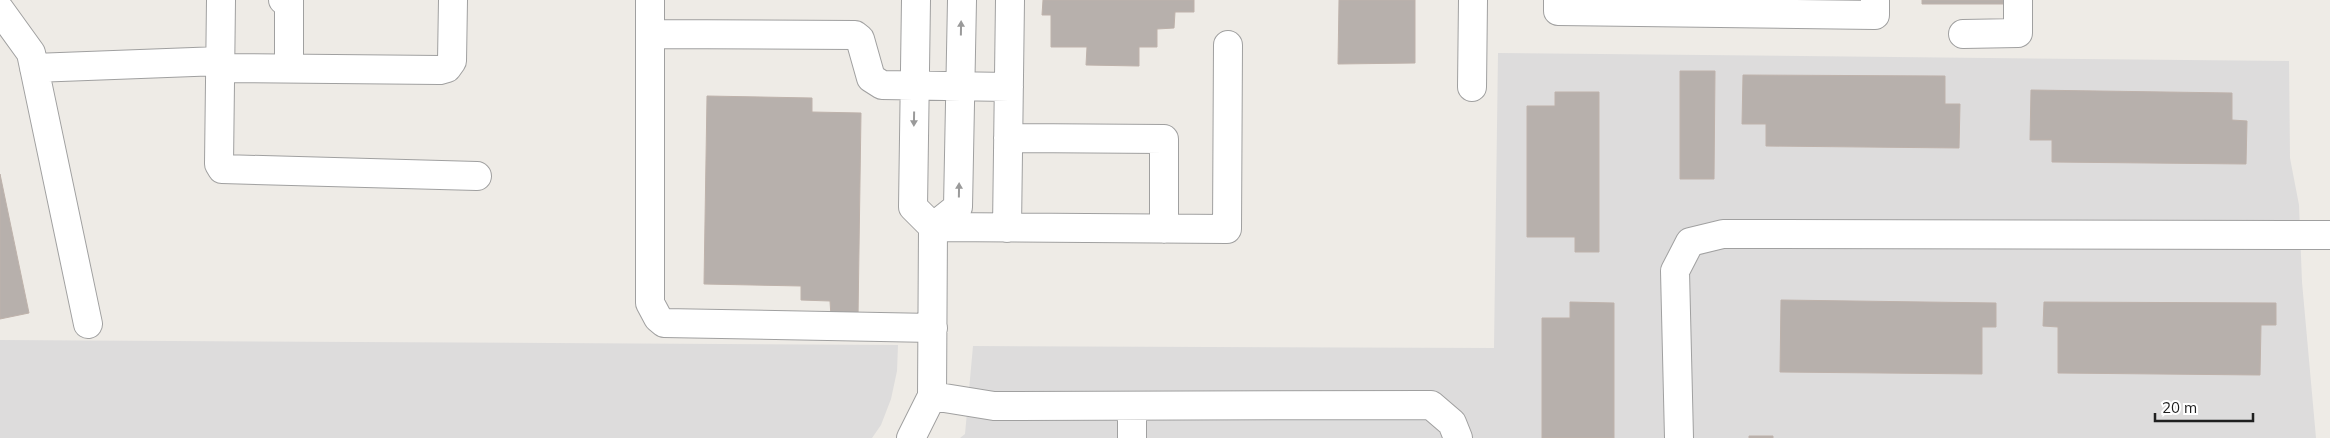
<svg xmlns="http://www.w3.org/2000/svg" width="2330" height="438" font-family="Mulish,sans-serif">
<rect width="100%" height="100%" fill="#eeebe6"/>
<path fill="#dddcdc" d="M1498 53 2289 61 2290 158 2299 205 2302 282 2316 438H960L965 434 973 346 1494 348Z
M0 340 898 345 897 371 891 399 881 425 872 438H0Z"/>
<path fill="#b7b0ac" stroke="#beb2ab" d="M1043 0H1194V12H1175L1174 28 1157 29V47H1139V66L1086 65 1087 47H1051V15H1042Z
M1339 0H1415V63L1338 64Z
M1922 0H2009V4H1922Z
M1680 71H1715L1714 179H1680Z
M1743 75 1945 76V104H1960L1959 148 1766 146V124H1742Z
M2031 90 2232 93V120L2247 121 2246 164 2052 162V140H2030Z
M1555 92H1599V252H1575V237H1527V106H1555Z
M707 96 812 98V112L861 113 858 318 831 317 830 301 801 300V286L704 284Z
M0 174 29 313 0 319Z
M1781 300 1996 303V327H1982V374L1780 372Z
M1570 302 1614 303V438H1542V318H1570Z
M2044 302 2276 303V325H2261L2260 375 2058 373V327L2043 326Z
M1749 436H1773V438H1749Z"/>
<g fill="none" stroke-linecap="round" stroke-linejoin="round">
<defs>
<path id="minor" d="M221 0 219 164 222 169 477 176
M283 0H289V68
M650 0V303L658 318 664 323 933 328
M1558 0V11L1875 15V0
M0 10 31 53 88 324
M650 34 855 35 860 39 871 78 882 85 1009 87
M1963 34 2018 33V0
M34 68 220 61
M220 68 440 70 447 68 452 61 453 0
M1472 87 1473 0
M1008 138 1164 139V229
M933 227 1227 229 1228 45
M933 227 958 207 962 0
M1007 228 1010 0
M932 396 994 406 1431 405 1452 423 1458 438
M1132 406V438
M911 438 932 396 933 227 913 207 916 0
M1679 438 1675 271 1690 242 1723 234 2330 235"/>
</defs>
<use href="#minor" stroke="#a0a0a0" stroke-width="30"/>
<use href="#minor" stroke="#fff" stroke-width="28"/>
</g>
<defs><path id="oneway-solid" d="M-6-.8H1V-3.2L6.5 0L1 3.2V.8H-6Z" transform="scale(1.25)"/></defs>
<g fill="#9a9a9a">
<use href="#oneway-solid" transform="translate(961 28) rotate(-89)"/>
<use href="#oneway-solid" transform="translate(914 119) rotate(91)"/>
<use href="#oneway-solid" transform="translate(959 190) rotate(-89)"/>
</g>
<path d="M2155 413v8h98v-8" fill="none" stroke="#1f1f1f" stroke-width="2.5"/>
<text x="2162" y="413" font-size="15" fill="#1f1f1f" stroke="#ffffff" stroke-width="4" paint-order="stroke">20 m</text>
</svg>
